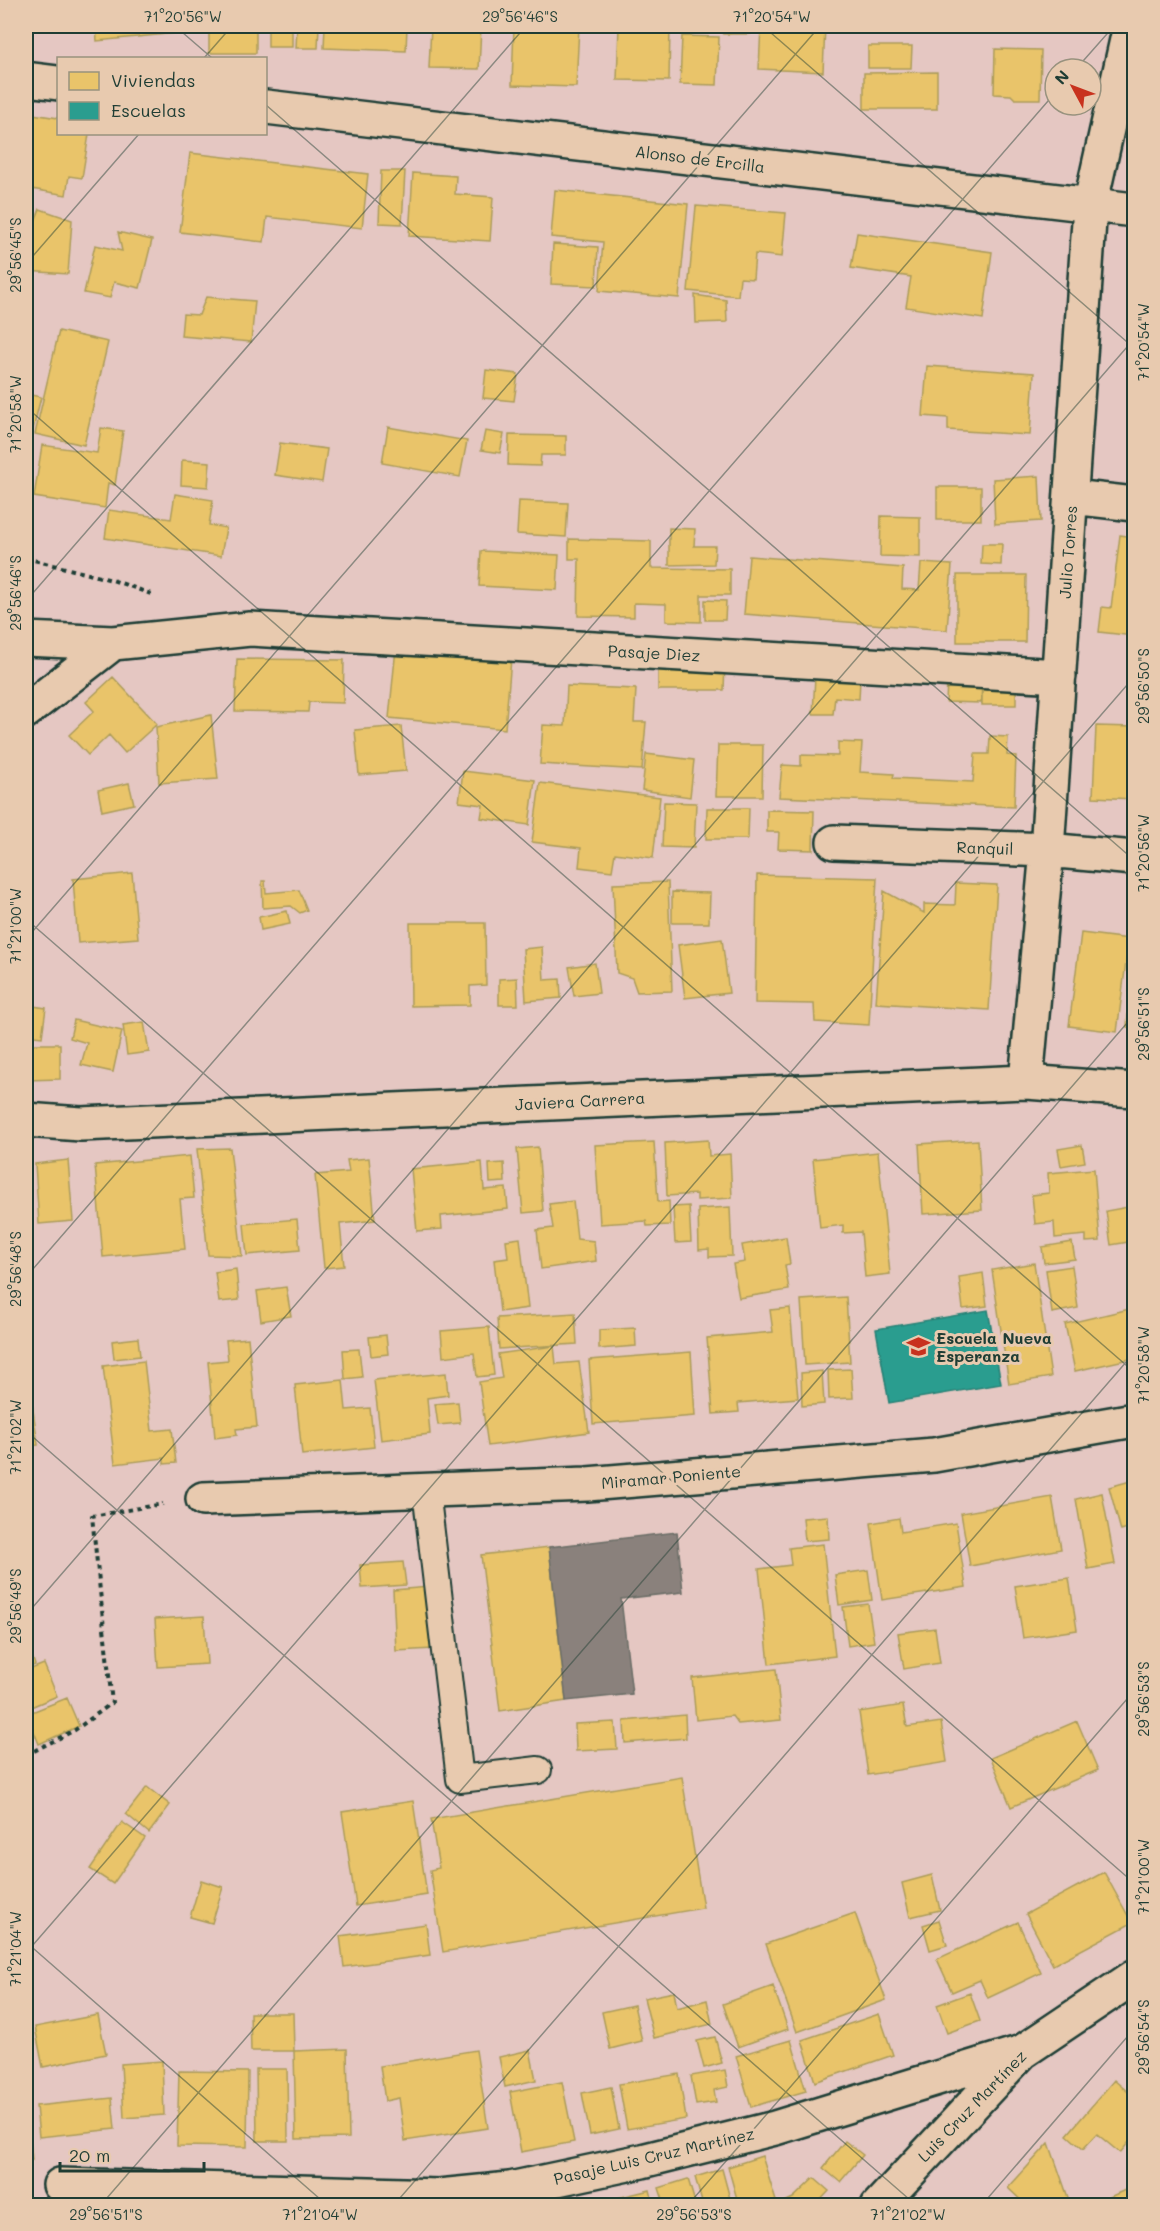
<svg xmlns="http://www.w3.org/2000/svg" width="1160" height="2231" font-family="Mali,sans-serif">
<rect width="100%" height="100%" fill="#e5c7c2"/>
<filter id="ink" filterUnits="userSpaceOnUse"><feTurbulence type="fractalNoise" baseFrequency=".0167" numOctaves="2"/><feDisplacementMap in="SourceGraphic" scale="12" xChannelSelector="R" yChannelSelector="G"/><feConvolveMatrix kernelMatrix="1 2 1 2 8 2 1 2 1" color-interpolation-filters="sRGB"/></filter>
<g filter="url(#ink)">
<path fill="#e9c46a" stroke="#ac9c5a" stroke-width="1.5" d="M96 26H187V32L97 41Z
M209 26H256V53H209Z
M268 26H292V47H268Z
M297 26H319L318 48H296Z
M325 26H407L406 51 324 48Z
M431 26H481L479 69 429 68Z
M514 26H579L576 87 512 85Z
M619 26H670L669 81 617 80Z
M680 26H718L717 32 680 30Z
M723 26H751L750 34H723Z
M761 26H825L823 72 759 69Z
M682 36 719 37 717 85 680 84Z
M868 46H912L911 68H868Z
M995 49 1041 50 1040 99H1015L1011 95 994 94Z
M937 72V109H864V73Z
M26 113 58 118V134H89L82 178 69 176 66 195 26 188Z
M190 153 368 174 362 228 267 217 264 242 180 232Z
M381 171H405L402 224 379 223Z
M413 173 456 176 455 194 493 197 490 241 409 236Z
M555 190 688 204 679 298 599 291 603 242 551 237Z
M696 206 786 213 782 257 755 254 753 279 740 278 738 296 688 291Z
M40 209 72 220 68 274 26 271V221H35Z
M118 232 152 240 140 288 114 282 110 298 84 293 95 245 122 251Z
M857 233 992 252 983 319 906 307 911 277 851 268Z
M553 244 598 247 596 286 551 284Z
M695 295 726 300 727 322 696 323Z
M206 297 255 301 251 342 181 336 183 314 199 315Z
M59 331 108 342 84 445 35 434Z
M927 366 1034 373 1030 435 948 430V418L923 416Z
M486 370 518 374 514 401 483 398Z
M26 394 41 397 26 457Z
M388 427 467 441 460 477 382 463Z
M101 428 123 431 115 485 108 483 105 508 34 497 42 445 97 453Z
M485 431 504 434 500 453 481 450Z
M509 435 566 436V455H541L540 466 508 465Z
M280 443 327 449 322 482 275 475Z
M182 460 210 462 208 487 181 485Z
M1039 476 1041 521 995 524 993 479Z
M937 487H981V520H937Z
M175 494 213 500 209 525 226 528 221 556 105 538 109 510 171 519Z
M519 501 568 503 566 537 517 534Z
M881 516 920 517V557L880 556Z
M669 528 695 529 694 546H715L714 564 669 565Z
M1120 535 1134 537V636L1099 632 1102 607 1111 608Z
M569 539 651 541V568L730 569V595H701V622L666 621V604L634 603V617L578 616 579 559H569Z
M982 544H1002L1001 565 981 564Z
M481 551 559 555 557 590 479 586Z
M749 556 903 568 902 589 919 590 921 563 952 565 947 630 744 614Z
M957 575H1026L1025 642H957Z
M705 600 726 601 725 620H705Z
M396 648 511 659 505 729 389 718Z
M237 659 344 660 343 703 309 702 308 712 235 711Z
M658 662 725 663 724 690H658Z
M815 676 860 679 859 699 835 697 833 714H813Z
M113 677 157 724 125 753 109 735 88 755 69 735 94 711 86 702Z
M947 681 982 682 981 703 946 702Z
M982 682H1016V705H982Z
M567 686 636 689 634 722H646L642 770 540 764 543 725 565 726Z
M211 715 218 779 159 783 156 727Z
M401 726 406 771 359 775 355 730Z
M1096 726 1134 727V799L1093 797Z
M990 736 1008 737 1007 755 1016 756 1014 807 779 797 782 765 801 766V755L838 756V742L862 743 860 772 894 774 893 778 973 782 975 754H989Z
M718 745H763L762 796H716Z
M646 754 694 760 690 797 642 790Z
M463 771 535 780 529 825 481 818 483 805 459 802Z
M129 783 134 804 102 811 98 790Z
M540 783 660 797 653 858 615 853 612 871 579 867 581 848 532 842Z
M664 802 696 803 694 848 662 847Z
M707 808H749L748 839H706Z
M767 810 814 811 813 850 778 849 779 832H767Z
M132 873 138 938 78 943 73 879Z
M757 875 877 878 869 1025 815 1022 814 1004 755 1003Z
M262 881H265L266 893 299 890 307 910 300 913 291 906 263 908Z
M668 882 672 991 637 992 632 978 617 973 613 884Z
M956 883 997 885 989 1010 876 1003 884 891 924 913V904L955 905Z
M672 892 710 893 709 923H672Z
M287 911 290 924 261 930 259 917Z
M410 923H485L486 985 470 986V1005L411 1006Z
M1081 933 1129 939 1117 1032 1069 1026Z
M722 939 729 993 685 998 678 945Z
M542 947 544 980 560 979 561 998 526 1001 523 949Z
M1132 954H1134V1028L1127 1027Z
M595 963 599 993 574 996 569 967Z
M517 978 518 1005H499V979Z
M26 1005 46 1008 42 1037 26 1035Z
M74 1020 122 1031 113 1072 81 1065 87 1043 70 1038Z
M144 1022 149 1052 127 1055 123 1025Z
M26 1044H60V1079L26 1080Z
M708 1140 709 1156 730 1154 732 1198 697 1200V1194L667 1196 665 1143Z
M978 1140 982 1210 923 1214 919 1144Z
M654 1142 658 1202 669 1201 670 1225 647 1226 646 1221 600 1224 595 1145Z
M1082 1145 1085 1162 1061 1166 1058 1149Z
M538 1147 543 1211 523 1213 517 1149Z
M230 1148 242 1256 208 1255 197 1149Z
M878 1152 890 1274 865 1277 861 1232 843 1233V1225L820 1228 813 1159Z
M190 1156 194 1198 180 1199 185 1249 103 1257 95 1165Z
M369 1158 375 1220 340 1224 344 1266 324 1268 315 1175 349 1172 347 1160Z
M68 1160 73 1221 39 1224 35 1164Z
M482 1162 484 1190 506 1188 508 1209 441 1216 442 1229 417 1231 411 1169Z
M504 1163 505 1182 490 1183 489 1164Z
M1094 1169 1100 1241 1086 1242V1235L1055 1238 1054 1222 1035 1224 1032 1195 1049 1193 1048 1173Z
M573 1201 577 1239 594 1241 596 1261 541 1269 537 1230 553 1228 549 1204Z
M689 1206 691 1242 675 1243 673 1207Z
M1134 1206V1241L1111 1245 1106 1211Z
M730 1207 732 1256 709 1257V1249L699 1250 698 1209Z
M297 1219 300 1250 247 1255 244 1224Z
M786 1237 790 1264 785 1265 789 1290 739 1298 733 1264 745 1262 742 1245Z
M520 1238 528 1308 500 1312 494 1260 508 1258 506 1240Z
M1072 1242 1075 1259 1044 1263 1042 1247Z
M1034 1263 1051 1377 1009 1384 992 1270Z
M1072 1266 1078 1308 1052 1313 1046 1270Z
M236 1269 239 1300 219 1302 215 1272Z
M983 1273 987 1306 963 1309 959 1277Z
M286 1287 291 1316 261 1321 257 1291Z
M846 1297 850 1362 805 1365 801 1300Z
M790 1308 798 1398 738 1403 739 1412 713 1414 707 1338 773 1332 770 1310Z
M1134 1308V1358L1075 1371 1065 1324Z
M575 1313 577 1344 499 1349 497 1318Z
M489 1327 494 1375 477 1377 474 1353 443 1357 441 1331Z
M635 1328 636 1346 599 1349V1330Z
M386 1335 388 1354 371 1356 369 1337Z
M138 1338 140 1356 114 1359 112 1341Z
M248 1338 257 1427 236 1429 237 1435 215 1438 208 1362 228 1360 226 1340Z
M554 1346 556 1364 579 1362 589 1432 488 1446 479 1382 502 1378 498 1354Z
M359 1349 362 1377 345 1379 343 1350Z
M691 1352 695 1416 593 1424 589 1360Z
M144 1361 152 1431 172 1429 176 1463 164 1464V1458L115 1464 103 1366Z
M26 1368H27L38 1445 26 1446Z
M851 1369 853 1398 829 1399 828 1370Z
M822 1371 824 1404 802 1406 801 1373Z
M446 1373 448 1395 427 1398 430 1434 381 1440 374 1380Z
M343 1380 346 1410 370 1408 374 1447 302 1455 295 1385Z
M458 1402 460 1423 438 1425 435 1404Z
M1134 1480V1527L1121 1531 1109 1487Z
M1102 1493 1115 1564 1088 1569 1076 1499Z
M1052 1497 1061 1549 970 1566 961 1513Z
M828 1516 829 1539 805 1541 803 1518Z
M899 1518 901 1532 956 1523 966 1587 882 1600 871 1523Z
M823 1544 835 1656 769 1664 759 1569 791 1565 789 1548Z
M549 1547 566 1701 500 1711 481 1555Z
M403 1562 406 1585 362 1588 360 1565Z
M868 1570 872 1600 839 1605 835 1575Z
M1069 1578 1077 1630 1023 1638 1015 1586Z
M430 1587 434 1649 396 1651 393 1590Z
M868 1604 874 1642 848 1646 843 1607Z
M204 1616 207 1664 158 1667 155 1619Z
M935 1628 940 1663 904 1669 898 1633Z
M26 1639 35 1665 26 1668Z
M44 1664 57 1696 26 1709V1671Z
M776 1669 781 1720 738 1724 732 1716 696 1720 692 1678Z
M67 1698 79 1726 39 1744 27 1714Z
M903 1705 907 1727 941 1722 947 1762 868 1775 859 1712Z
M685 1715 686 1738 625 1743 624 1721Z
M1077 1721 1098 1770 1011 1807 991 1758Z
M615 1722 617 1749 576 1751 575 1724Z
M26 1732 31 1750 26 1752Z
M682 1777 703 1908 443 1952 430 1870 439 1868 431 1819Z
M147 1787 170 1805 149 1833 126 1814Z
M413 1801 427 1895 356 1906 342 1812Z
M122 1822 145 1838 113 1884 90 1869Z
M1104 1872 1132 1923 1053 1965 1026 1914Z
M932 1875 940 1910 910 1917 902 1883Z
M201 1880 223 1887 212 1923 190 1917Z
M855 1913 886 2000 797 2032 766 1944Z
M939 1920 947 1945 930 1950 923 1925Z
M1018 1922 1041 1973 988 1998 980 1980 952 1992 937 1959Z
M426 1924 430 1955 344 1967 340 1936Z
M773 1986 788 2029 738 2047 723 2004Z
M674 1992 677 2008 707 2000 712 2024 654 2038 644 1998Z
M970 1993 980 2021 947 2033 937 2005Z
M634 2005 642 2041 610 2049 602 2012Z
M250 2013H293L294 2051H251Z
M879 2014 893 2055 815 2082 802 2040Z
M98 2015 106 2054 43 2067 35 2027Z
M715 2037 722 2063 704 2068 697 2041Z
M791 2040 806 2091 751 2107 736 2056Z
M347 2049 349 2138 296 2139 294 2051Z
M476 2050 488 2128 405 2141 399 2098 385 2101 380 2066Z
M530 2050 536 2080 505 2087 499 2057Z
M162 2061 164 2115 124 2118 121 2064Z
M256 2069H287L288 2141H257Z
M725 2070 728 2087 714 2090 716 2102 696 2105 691 2076Z
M179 2071 248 2072 247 2147 177 2146Z
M679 2074 686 2119 627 2129 619 2084Z
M1114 2080 1134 2097V2136L1120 2153 1097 2134 1083 2149 1067 2135Z
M562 2082 574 2142 521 2152 510 2092Z
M611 2087 619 2129 590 2135 582 2093Z
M26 2094 32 2160 26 2161Z
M112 2098 115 2129 39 2137 36 2106Z
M845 2141 863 2155 840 2182 823 2168Z
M1049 2143 1071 2206H1027L1008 2188Z
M762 2156 776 2201 761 2206H739L728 2167Z
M722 2169 732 2206H703L695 2177Z
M814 2178 829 2191 815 2206H776L793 2198Z
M688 2179 696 2206H665L659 2188Z
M1134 2186V2206H1090Z
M650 2190 654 2206H610L609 2200Z
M603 2200 604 2206H575V2205Z"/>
<path fill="#2a9d8f" stroke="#278074" stroke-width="1.5" d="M988 1310 1001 1384 889 1403 876 1329Z"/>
<path fill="#8a817c" stroke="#6a6d66" stroke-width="1.5" d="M677 1532 683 1592 621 1599 632 1694 566 1701 549 1547Z"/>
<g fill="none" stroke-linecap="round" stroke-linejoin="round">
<defs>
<path id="lane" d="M426 1490 460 1779 538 1770"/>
<path id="street" d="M26 79 58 83
M266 107 1134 210
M1072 497 1134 504
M26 639 113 643
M26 711 113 643 250 629 1059 676
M834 842 1047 850 1134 858
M1026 1082 1047 850 1090 206 1130 26
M26 1120 81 1124 1026 1082 1134 1090
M203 1499 587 1484 934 1455 1134 1420
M60 2185 439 2196 510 2189 642 2161 775 2128 1022 2052
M878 2206 1022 2052 1134 1977"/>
</defs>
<use href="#lane" stroke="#1f3d34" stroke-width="30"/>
<use href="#street" stroke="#1f3d34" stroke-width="38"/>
<path stroke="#1f3d34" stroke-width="4" stroke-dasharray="4.5 4.5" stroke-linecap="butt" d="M26 558 112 580 154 595
M26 1755 75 1730 112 1703 92 1516 163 1504"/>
<use href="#lane" stroke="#e8caaf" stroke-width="26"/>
<use href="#street" stroke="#e8caaf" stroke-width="33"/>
</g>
</g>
<path fill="none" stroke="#1f3d34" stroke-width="1.5" stroke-opacity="0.45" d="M175 26 212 58M763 26 1134 348M204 58 232 26M1076 69 1114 26M266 105 1134 860M26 264 139 134M26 407 1134 1372M26 601 526 26M26 919 1134 1883M26 939 820 26M26 1277 1055 93M26 1431 917 2206M26 1615 1134 339M26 1942 328 2206M26 1953 1134 677M100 2206 1134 1015M393 2206 1134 1353M687 2206 1134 1691M981 2206 1134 2029"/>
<defs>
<symbol id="school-bare" viewBox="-9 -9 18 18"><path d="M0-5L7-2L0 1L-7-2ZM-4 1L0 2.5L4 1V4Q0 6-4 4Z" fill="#c8321e" stroke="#e8caaf" stroke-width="2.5" paint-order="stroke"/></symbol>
</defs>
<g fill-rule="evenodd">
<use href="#school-bare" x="902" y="1330" width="33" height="33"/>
</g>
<g text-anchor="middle" stroke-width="6" stroke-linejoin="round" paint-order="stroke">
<g font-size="16" fill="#1f3d34" stroke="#e8caaf">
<text transform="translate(700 159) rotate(7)" y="6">Alonso de Ercilla</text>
<text transform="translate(1068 552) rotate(-86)" y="6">Julio Torres</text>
<text transform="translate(654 653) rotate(3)" y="6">Pasaje Diez</text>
<text transform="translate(985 848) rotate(2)" y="6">Ranquil</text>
<text transform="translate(580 1101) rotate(-3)" y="6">Javiera Carrera</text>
<text transform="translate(671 1477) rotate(-5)" y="6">Miramar Poniente</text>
<text transform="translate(972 2106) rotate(-46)" y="6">Luis Cruz Martínez</text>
<text transform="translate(654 2156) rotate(-13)" y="6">Pasaje Luis Cruz Martínez</text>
</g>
<g font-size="16" font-weight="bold" fill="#1f3d34" stroke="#e8caaf" text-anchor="start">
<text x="936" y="1344">Escuela Nueva<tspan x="936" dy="18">Esperanza</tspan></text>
</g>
</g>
<rect width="1160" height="2231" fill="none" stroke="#e8caaf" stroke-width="66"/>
<rect x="57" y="57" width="210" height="78" fill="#e8caaf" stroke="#98927e" stroke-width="1.5"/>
<rect x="69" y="72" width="30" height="18" fill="#e9c46a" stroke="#98927e" stroke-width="1.5"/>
<text x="111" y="87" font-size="18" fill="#1f3d34">Viviendas</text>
<rect x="69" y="102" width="30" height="18" fill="#2a9d8f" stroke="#98927e" stroke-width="1.5"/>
<text x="111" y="117" font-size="18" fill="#1f3d34">Escuelas</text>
<g transform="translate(1073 87) rotate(311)"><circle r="28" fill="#e8caaf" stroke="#98927e" stroke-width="1.5"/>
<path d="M0-4.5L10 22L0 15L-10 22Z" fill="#c8321e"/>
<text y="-9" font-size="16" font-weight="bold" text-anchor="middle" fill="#1f3d34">N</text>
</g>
<path d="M60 2162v9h144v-9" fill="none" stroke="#1f3d34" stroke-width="3"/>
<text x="69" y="2162" font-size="18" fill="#1f3d34" stroke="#e8caaf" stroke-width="4.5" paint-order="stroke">20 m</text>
<rect x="33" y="33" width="1094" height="2165" fill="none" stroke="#1f3d34" stroke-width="2"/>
<g font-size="15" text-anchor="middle" fill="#1f3d34">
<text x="183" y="22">71°20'56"W</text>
<text x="520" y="22">29°56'46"S</text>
<text x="772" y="22">71°20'54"W</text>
<text transform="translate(16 255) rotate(-90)" y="5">29°56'45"S</text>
<text transform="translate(1144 342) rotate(-90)" y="5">71°20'54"W</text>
<text transform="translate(16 414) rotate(-90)" y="5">71°20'58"W</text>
<text transform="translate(16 593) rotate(-90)" y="5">29°56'46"S</text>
<text transform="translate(1144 686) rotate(-90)" y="5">29°56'50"S</text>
<text transform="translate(1144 853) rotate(-90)" y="5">71°20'56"W</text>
<text transform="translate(16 926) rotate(-90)" y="5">71°21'00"W</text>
<text transform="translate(1144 1024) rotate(-90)" y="5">29°56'51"S</text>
<text transform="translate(16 1269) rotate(-90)" y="5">29°56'48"S</text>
<text transform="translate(1144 1365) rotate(-90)" y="5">71°20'58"W</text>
<text transform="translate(16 1437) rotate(-90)" y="5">71°21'02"W</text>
<text transform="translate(16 1606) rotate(-90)" y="5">29°56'49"S</text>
<text transform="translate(1144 1699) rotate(-90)" y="5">29°56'53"S</text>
<text transform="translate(1144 1877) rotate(-90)" y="5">71°21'00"W</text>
<text transform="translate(16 1949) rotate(-90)" y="5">71°21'04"W</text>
<text transform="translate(1144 2037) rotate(-90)" y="5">29°56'54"S</text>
<text x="106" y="2220">29°56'51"S</text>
<text x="320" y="2220">71°21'04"W</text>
<text x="694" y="2220">29°56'53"S</text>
<text x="908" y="2220">71°21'02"W</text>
</g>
</svg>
